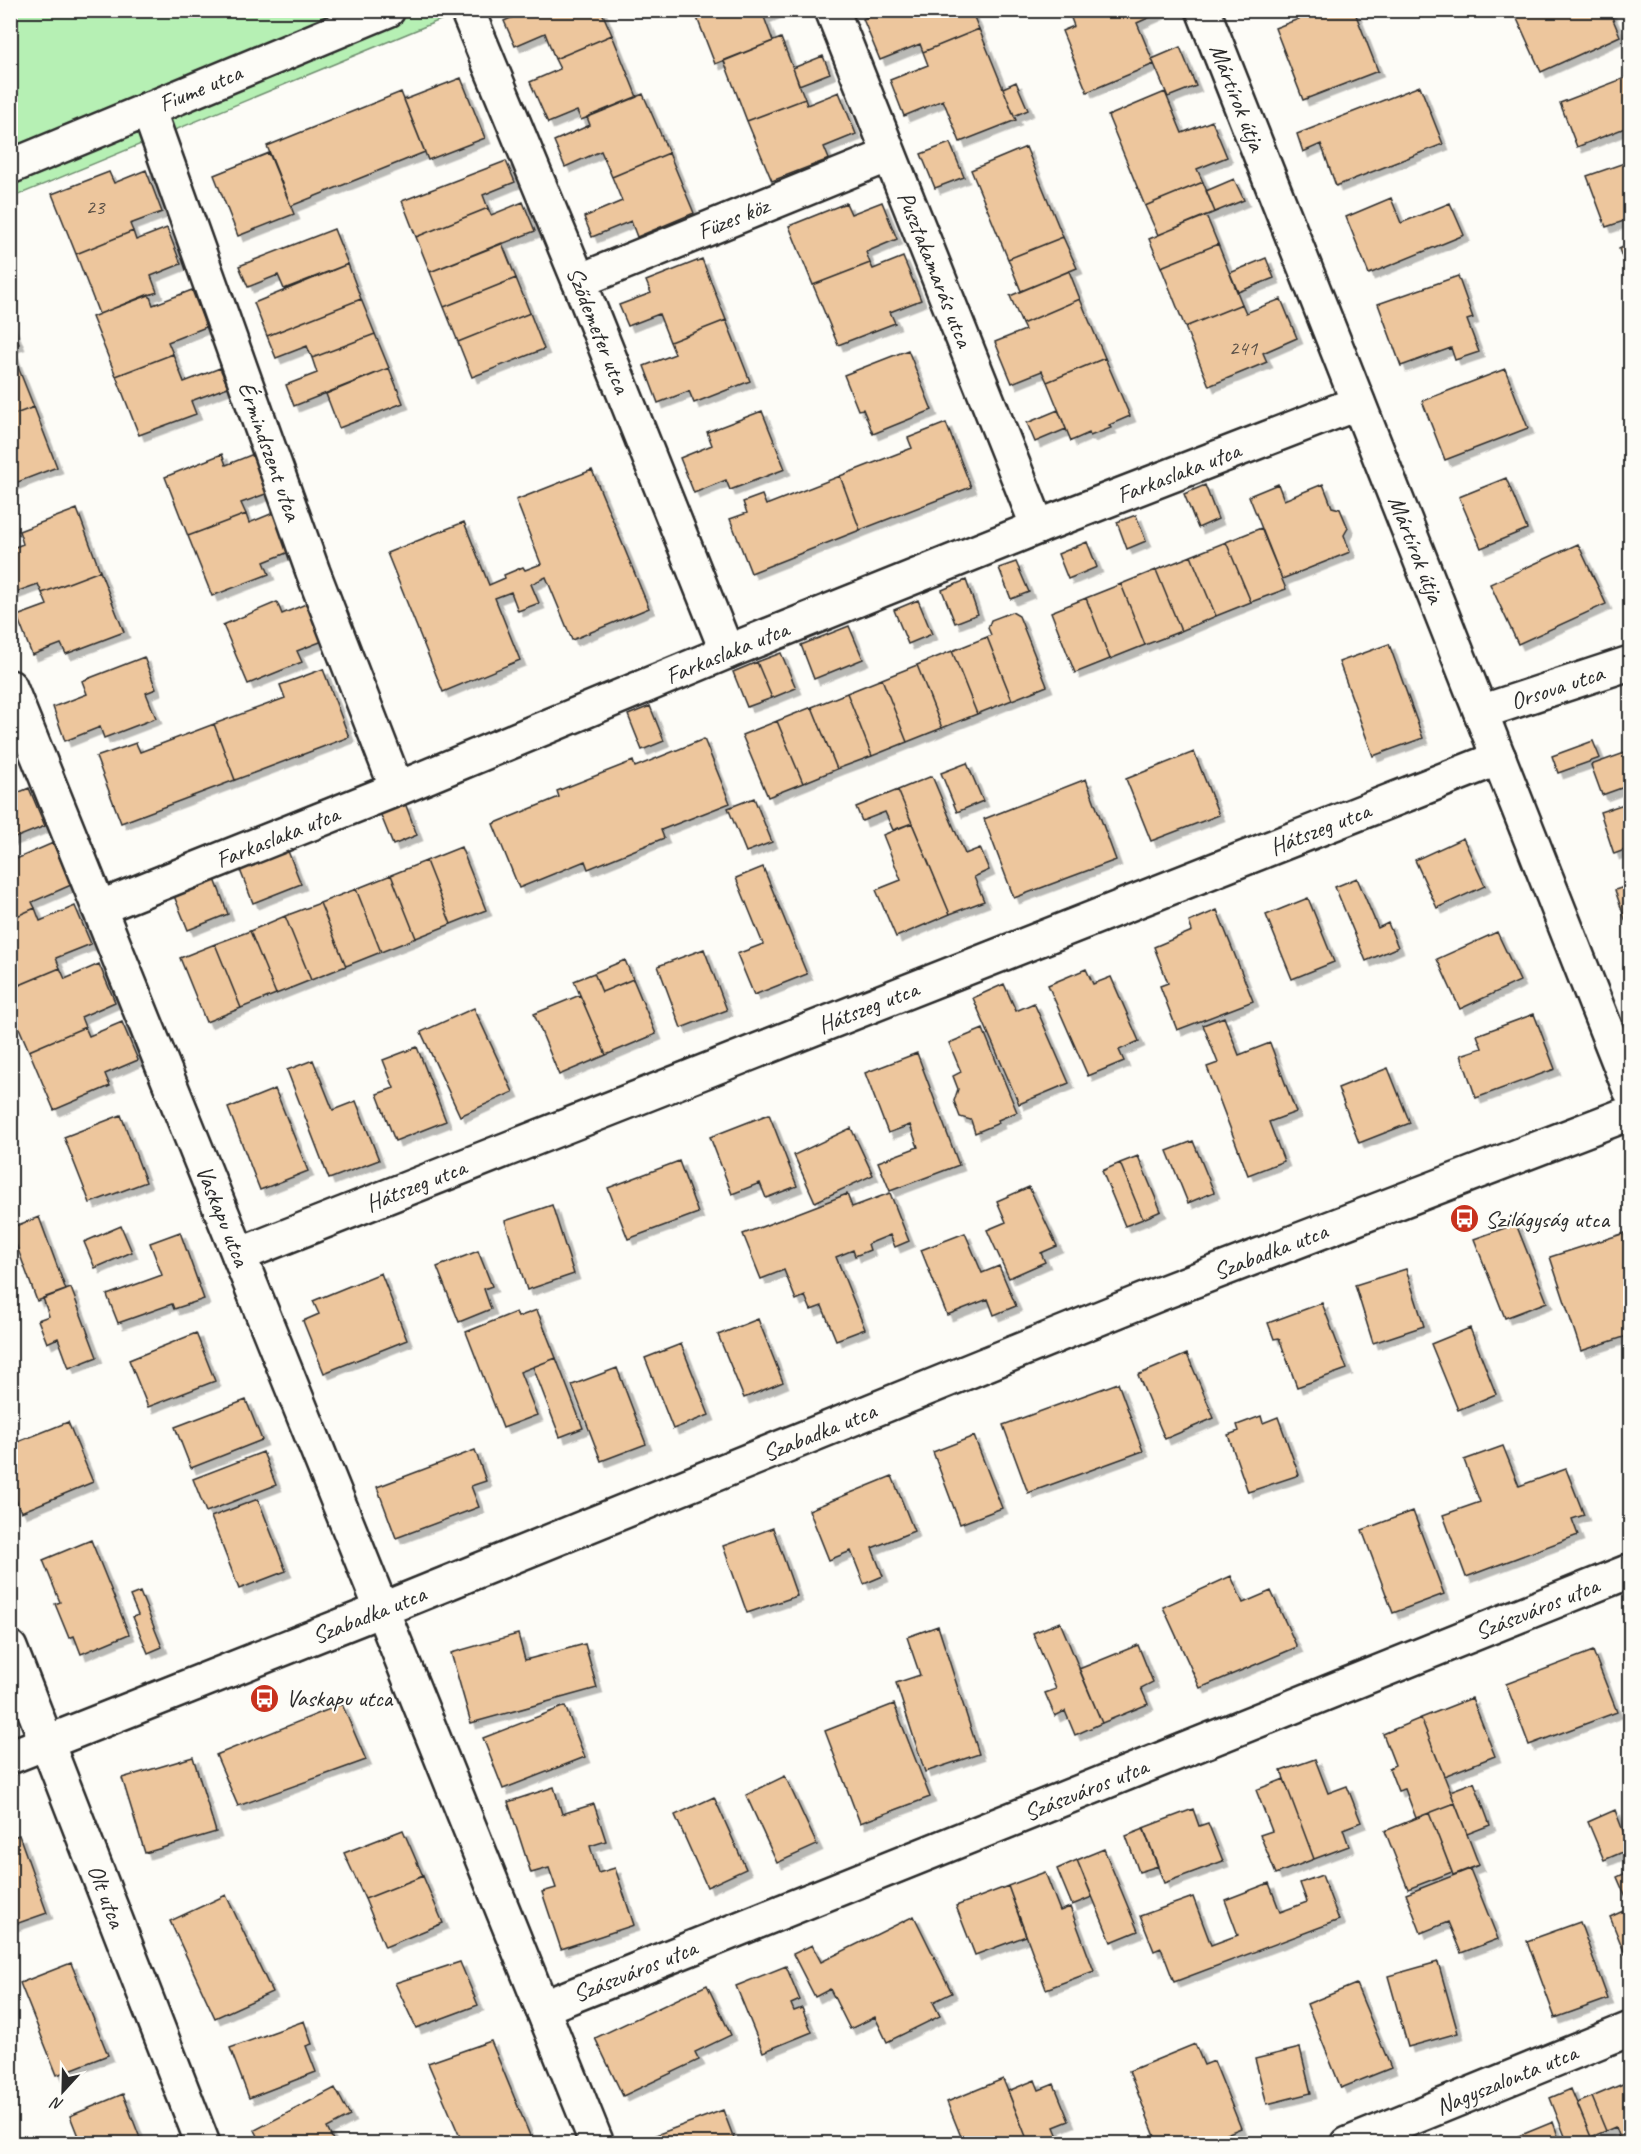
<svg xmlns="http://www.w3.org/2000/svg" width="1641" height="2154" font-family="Caveat,sans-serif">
<defs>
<filter id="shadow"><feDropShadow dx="5.5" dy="5.5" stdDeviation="0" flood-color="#0004"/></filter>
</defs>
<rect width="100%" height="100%" fill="#fdfcf7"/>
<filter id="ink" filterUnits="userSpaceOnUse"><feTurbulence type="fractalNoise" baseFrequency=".0167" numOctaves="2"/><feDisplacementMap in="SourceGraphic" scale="12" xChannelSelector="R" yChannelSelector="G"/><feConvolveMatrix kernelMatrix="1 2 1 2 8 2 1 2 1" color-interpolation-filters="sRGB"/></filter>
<g filter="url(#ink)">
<path fill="#b6f0b4" stroke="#708e70" stroke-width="1.5" d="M11 11H462L11 198Z"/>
<path fill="#edc69d" stroke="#2b2b2b" stroke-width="1.5" filter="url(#shadow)" d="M529 10H601L612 35 555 59 545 33 515 46 504 21Z
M694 10H781L764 17 773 41 715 64Z
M884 10H971L979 29 923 52 920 44 880 60 863 19Z
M1068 10H1166L1137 23 1154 64 1087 92 1062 31 1074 26Z
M1322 10H1354L1378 71 1303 100 1275 28Z
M1513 10H1609L1620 36 1541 72Z
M979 29 1016 120 960 142 943 100 904 116 890 80 928 65 923 52Z
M612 35 637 97 581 120 577 111 548 123 530 82 560 69 555 59Z
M781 38 805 99 747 121 724 61Z
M1180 47 1196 86 1168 97 1152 59Z
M823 56 830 73 799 85 793 68Z
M1630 76V126L1577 147 1560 103Z
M461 78 485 138 428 160 404 100Z
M1016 82 1028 110 1014 116 1003 88Z
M1420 86 1443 144 1336 186 1321 144 1303 152 1297 134Z
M401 92 425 152 291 206 267 146Z
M839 92 856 134 824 147 829 159 772 181 747 121 805 99 807 105Z
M1165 92 1182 133 1212 121 1227 157 1197 169 1203 182 1145 206 1108 116Z
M643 94 669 153 612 177 601 151 565 167 554 141 590 125 587 117Z
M950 143 964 177 935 188 921 154Z
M1026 147 1063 237 1008 259 971 170Z
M269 153 294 214 238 236 214 175Z
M669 153 694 213 637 237 631 221 592 237 584 217 622 201 612 177Z
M506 161 515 182 483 195 488 208 416 237 402 201Z
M1630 161V219L1606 227 1587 176Z
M146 170 162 212 130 224 133 231 76 254 52 194 109 172 114 183Z
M1234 179 1244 200 1215 212 1206 191Z
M1203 182 1215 212 1158 235 1145 206Z
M1391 198 1401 223 1450 203 1464 235 1369 274 1346 217Z
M523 202 535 231 430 272 416 237 488 208 491 215Z
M882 202 897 239 866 252 870 263 813 285 789 226 846 203 851 214Z
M1206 215 1218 244 1161 267 1149 239Z
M167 228 181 264 151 276 157 292 99 314 76 254 133 231 136 240Z
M334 229 348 264 284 289 278 275 248 287 239 266Z
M1063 237 1077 268 1021 291 1008 259Z
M502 243 516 278 444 307 430 272Z
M1218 244 1242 304 1185 327 1161 267Z
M1630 244V279L1619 249Z
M903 257 921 300 890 312 895 323 838 345 813 285 870 263 873 269Z
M1266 258 1274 278 1238 292 1230 273Z
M702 259 726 320 670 342 659 314 628 326 619 305 651 293 646 281Z
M348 264 361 299 267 336 254 303Z
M1069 271 1080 299 1022 324 1010 296Z
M1458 276 1473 318 1467 320 1479 352 1455 360 1451 348 1401 366 1378 304Z
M516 278 530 313 458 342 444 307Z
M192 290 206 327 168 342 173 354 116 376 92 317 149 294 153 305Z
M361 299 375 334 312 358 307 346 276 358 267 336Z
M1080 299 1105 358 1047 382 1042 371 1012 383 995 342 1025 330 1022 324Z
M1281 299 1297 338 1263 353 1267 362 1209 386 1185 327 1242 304 1246 313Z
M530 313 544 349 472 377 458 342Z
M726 320 750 381 694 403 689 391 658 403 644 366 675 354 670 342Z
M10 322 19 344 10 347Z
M375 334 389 368 294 406 286 385 317 373 312 358Z
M10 347 34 407 10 416Z
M908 350 932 410 873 434 863 409 858 410 844 375Z
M173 354 184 382 220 368 228 387 191 401 196 414 139 435 116 376Z
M1105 358 1130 416 1109 425 1111 428 1090 436 1089 433 1071 441 1047 382Z
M389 368 403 403 339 428 326 394Z
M1505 369 1528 428 1445 460 1422 401Z
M34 407 57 467 10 485V416Z
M1058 410 1066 429 1035 442 1027 423Z
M762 411 785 469 730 490 726 480 694 493 680 458 712 445 707 432Z
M946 423 971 487 860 530 840 476 912 448 908 438Z
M256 453 271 492 241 503 246 514 188 536 165 477 222 454 226 465Z
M592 470 649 608 572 640 546 577 531 584 539 603 518 611 511 592 495 598 520 660 443 692 387 553 464 522 489 585 505 578 504 575 523 567 525 570 541 564 516 500Z
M840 476 860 530 751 573 730 519 747 513 743 502 762 495 766 505Z
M1506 478 1527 529 1481 548 1459 497Z
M1278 484 1284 500 1323 484 1332 507 1340 509 1348 528 1344 535 1350 552 1282 579 1249 496Z
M1205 485 1218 519 1198 528 1184 494Z
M77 509 100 571 42 593 38 584 10 594V549L23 544 19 531Z
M278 511 294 550 264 562 269 574 212 596 188 536 246 514 249 523Z
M1136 515 1146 541 1127 549 1117 522Z
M1261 528 1286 589 1251 602 1226 542Z
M1087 542 1097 567 1068 579 1058 554Z
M1226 542 1251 602 1216 616 1191 556Z
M1578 544 1606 604 1518 644 1490 584Z
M1191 556 1216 616 1181 631 1156 570Z
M1016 562 1029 592 1011 599 999 568Z
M1156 570 1181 631 1145 645 1121 584Z
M100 571 124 632 66 654 61 644 32 655 17 616 47 605 42 593Z
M966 580 978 614 955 623 942 590Z
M1121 584 1145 645 1110 659 1086 598Z
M1086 598 1110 659 1075 673 1051 612Z
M918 600 932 634 908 644 894 610Z
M313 601 328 639 297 651 302 662 248 684 223 625 277 602 282 614Z
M1012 612 1019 616 1047 686 1012 700 987 637 991 635 988 628 991 620Z
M849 626 863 659 814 679 801 645Z
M987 637 1012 700 977 714 952 651Z
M1389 644 1423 738 1373 756 1339 662Z
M952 651 977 714 942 728 917 665Z
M781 653 796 688 772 698 757 662Z
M144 657 156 689 146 693 156 718 104 738 100 727 65 741 53 707 87 694 82 681Z
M757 662 772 698 747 707 733 672Z
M917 665 942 728 907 742 882 679Z
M323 669 349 737 235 780 214 724 285 698 280 685Z
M882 679 907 742 872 756 847 693Z
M847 693 872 756 837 769 812 707Z
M650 706 664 741 642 750 628 715Z
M812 707 837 769 803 783 777 721Z
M777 721 803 783 768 797 742 735Z
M214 724 235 780 121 823 96 757 136 743 140 752Z
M704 739 730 803 661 830 664 838 588 869 585 861 519 888 493 824 559 797 557 791 633 761 635 767Z
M1593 741 1600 758 1558 773 1552 756Z
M1630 751V785L1602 795 1591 765Z
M1194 752 1219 815 1151 841 1126 779Z
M967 763 983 801 957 812 941 773Z
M932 776 965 854 980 848 989 870 974 877 984 901 950 914 898 790Z
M1086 779 1116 860 1014 898 984 819Z
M29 788 45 826 10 840V796Z
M898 790 912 823 893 830 885 812 862 821 856 807Z
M754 798 772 842 746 852 728 808Z
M1630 802V848L1614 854 1600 812Z
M405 803 417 835 393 845 380 813Z
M912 823 950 914 896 937 876 890 901 880 883 835Z
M1463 838 1485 886 1437 908 1415 860Z
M53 843 71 885 32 902 35 908 10 919V852L14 860Z
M461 847 486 910 451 924 426 861Z
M288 851 301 884 253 903 240 870Z
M426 861 451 924 416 938 391 875Z
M763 867 807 974 754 995 737 954 763 944 736 878Z
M391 875 416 938 381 952 356 889Z
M1357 878 1378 928 1388 923 1398 947 1366 961 1335 887Z
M215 879 228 914 188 930 174 896Z
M1630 885V934L1615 890Z
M356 889 381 952 346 966 320 903Z
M1308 898 1334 962 1292 979 1266 915Z
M320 903 346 966 311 980 285 916Z
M75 906 91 944 56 958 60 968 10 989V919L35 908 40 921Z
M1217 910 1253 1001 1177 1030 1160 986 1168 983 1154 947 1192 931 1189 922Z
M285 916 311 980 276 994 250 931Z
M250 931 276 994 241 1008 215 944Z
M1497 932 1520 981 1460 1009 1437 959Z
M215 944 241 1008 206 1022 180 958Z
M704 949 727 1010 681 1028 658 966Z
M625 960 633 979 602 992 594 973Z
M99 964 115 1002 81 1017 85 1027 29 1051 10 1007V989L60 968 65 979Z
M1086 969 1093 984 1111 977 1139 1041 1119 1050 1124 1061 1088 1076 1048 985Z
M594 973 602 992 633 979 656 1034 606 1055 574 981Z
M1004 984 1016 1011 1034 1003 1069 1083 1019 1104 973 998Z
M580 995 606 1055 559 1075 534 1014Z
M474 1008 513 1092 460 1116 421 1032Z
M1534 1014 1555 1069 1476 1098 1461 1055 1482 1048 1477 1035Z
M1224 1017 1239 1055 1270 1043 1296 1112 1269 1122 1284 1161 1248 1175 1207 1067 1218 1063 1203 1025Z
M122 1022 138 1060 105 1074 110 1086 54 1110 29 1051 85 1027 89 1036Z
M983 1029 1017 1112 998 1120 999 1123 975 1133 971 1120 960 1117 954 1101 958 1089 953 1076 961 1072 949 1043Z
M417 1047 446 1121 395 1141 377 1094 394 1088 383 1060Z
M917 1053 959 1165 890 1191 878 1162 918 1147 910 1125 888 1133 865 1073Z
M313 1060 333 1110 356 1101 379 1160 329 1179 287 1070Z
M1388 1068 1410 1123 1359 1143 1338 1088Z
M275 1089 308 1171 260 1190 228 1108Z
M769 1114 797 1186 766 1198 760 1183 732 1194 710 1137Z
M121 1115 146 1182 90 1203 64 1137Z
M851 1128 873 1175 815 1202 794 1155Z
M1193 1141 1214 1192 1188 1203 1167 1151Z
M1138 1156 1161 1211 1143 1219 1120 1163Z
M679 1161 698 1213 628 1239 608 1188Z
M1120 1163 1143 1219 1125 1226 1102 1171Z
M1029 1187 1057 1246 1041 1253 1045 1262 1009 1278 987 1230 1006 1222 997 1201Z
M890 1193 909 1241 895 1247 890 1235 868 1244 870 1250 855 1256 853 1250 836 1257 865 1329 836 1340 822 1306 811 1310 805 1296 796 1300 784 1270 761 1279 743 1234 847 1194 852 1207Z
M552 1205 574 1274 527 1290 505 1221Z
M39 1217 66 1290 37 1301 10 1228Z
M1516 1224 1547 1302 1505 1318 1474 1239Z
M121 1226 132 1252 95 1268 84 1242Z
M180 1232 204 1299 174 1309 172 1304 118 1323 107 1295 162 1275 150 1243Z
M965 1233 982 1273 999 1266 1016 1306 994 1315 988 1299 947 1315 921 1250Z
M1625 1233 1630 1250V1335L1581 1351 1550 1257Z
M478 1251 492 1286 484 1289 491 1309 459 1322 437 1267Z
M1406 1269 1424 1326 1373 1343 1355 1285Z
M381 1273 407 1340 324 1373 303 1321 319 1314 313 1301Z
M71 1288 97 1357 69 1368 58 1338 47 1343 38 1320 49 1316 43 1298Z
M1322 1303 1347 1369 1297 1387 1279 1338 1274 1339 1268 1323Z
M537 1310 556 1358 520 1372 537 1415 503 1428 466 1332 516 1312 518 1317Z
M758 1319 783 1382 744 1398 718 1335Z
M1470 1328 1496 1394 1458 1410 1431 1344Z
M196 1333 215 1381 148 1407 129 1360Z
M681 1344 709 1415 673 1429 645 1358Z
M1187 1354 1214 1418 1165 1439 1138 1375Z
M556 1358 583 1428 560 1437 533 1367Z
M617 1368 646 1444 601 1461 572 1385Z
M1118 1383 1143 1451 1028 1493 1003 1425Z
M246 1400 262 1440 191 1468 175 1427Z
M1261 1416 1263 1423 1278 1417 1299 1475 1248 1492 1228 1435 1239 1431 1237 1425Z
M68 1422 93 1482 21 1512 10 1486V1445Z
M974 1436 1002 1508 960 1524 933 1452Z
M1503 1446 1519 1486 1566 1469 1584 1515 1572 1519 1578 1535 1466 1577 1443 1515 1480 1502 1464 1460Z
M475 1450 486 1481 471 1486 479 1507 396 1538 377 1487Z
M263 1452 276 1485 206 1512 193 1479Z
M892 1476 914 1531 872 1548 883 1576 864 1584 851 1551 829 1560 809 1510Z
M258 1499 286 1571 239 1589 211 1517Z
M1413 1511 1444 1594 1393 1613 1362 1530Z
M773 1528 797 1596 747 1613 723 1546Z
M91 1540 129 1634 81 1654 74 1636 69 1638 55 1604 60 1602 43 1560Z
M1231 1576 1243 1603 1271 1591 1297 1647 1200 1688 1163 1607Z
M140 1592 162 1647 148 1653 133 1617 138 1615 130 1596Z
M1060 1622 1102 1723 1075 1735 1065 1711 1055 1716 1045 1693 1056 1689 1033 1633Z
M938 1626 979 1754 925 1772 896 1683 920 1675 907 1637Z
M518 1634 525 1660 585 1644 597 1688 471 1723 451 1653Z
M1138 1645 1153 1682 1141 1688 1148 1704 1102 1723 1079 1669Z
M1593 1651 1617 1712 1529 1745 1506 1684Z
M1472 1698 1495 1756 1444 1776 1421 1718Z
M342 1704 366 1760 238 1806 216 1755Z
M894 1704 930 1797 860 1823 825 1731Z
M565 1706 585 1757 503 1789 483 1738Z
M1421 1718 1455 1803 1416 1818 1405 1789 1398 1791 1389 1768 1395 1765 1383 1734Z
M193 1757 216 1832 145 1853 122 1778Z
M1315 1759 1328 1793 1347 1786 1361 1822 1343 1829 1349 1846 1314 1859 1281 1771Z
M785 1776 817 1845 777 1863 746 1795Z
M1284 1779 1314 1859 1276 1874 1260 1835 1272 1831 1256 1790Z
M1474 1782 1490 1825 1467 1834 1450 1791Z
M554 1787 562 1814 594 1804 606 1841 590 1846 598 1873 615 1868 634 1925 561 1949 542 1892 556 1888 549 1868 531 1873 508 1802Z
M714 1797 746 1869 707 1887 675 1815Z
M1455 1803 1479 1865 1453 1875 1429 1813Z
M1193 1809 1199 1826 1208 1823 1223 1861 1164 1883 1143 1828Z
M1615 1810 1630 1849 1604 1860 1588 1822Z
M1429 1813 1452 1872 1408 1889 1385 1831Z
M1144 1829 1158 1866 1139 1872 1126 1836Z
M403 1830 423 1876 365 1899 344 1853Z
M19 1835 47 1913 10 1926V1838Z
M1104 1849 1138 1931 1111 1942 1077 1860Z
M1077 1860 1092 1897 1072 1905 1057 1869Z
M1470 1869 1498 1939 1461 1953 1448 1922 1421 1933 1406 1894Z
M1630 1871V1907L1617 1877Z
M1045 1872 1060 1911 1070 1907 1094 1971 1046 1989 1008 1886Z
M1322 1875 1339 1920 1174 1982 1161 1948 1154 1951 1140 1916 1193 1897 1211 1945 1238 1935 1225 1900 1269 1883 1280 1912 1307 1902 1300 1883Z
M423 1876 443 1923 385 1947 365 1899Z
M1008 1886 1026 1936 975 1955 956 1906Z
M226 1895 272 1992 215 2018 170 1921Z
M1630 1908V1952L1625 1954 1610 1917Z
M914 1916 952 1993 933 2002 940 2016 887 2042 875 2017 850 2029 830 1989 815 1997 793 1954 812 1945 821 1962Z
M1580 1922 1608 1999 1555 2018 1527 1941Z
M460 1962 478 2005 416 2028 395 1983Z
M1438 1962 1458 2033 1408 2047 1388 1976Z
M71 1963 108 2055 57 2075 20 1983Z
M786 1966 800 2000 791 2004 794 2011 802 2008 812 2032 763 2052 736 1986Z
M1356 1984 1391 2068 1341 2088 1307 2004Z
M707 1985 731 2035 695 2052 699 2060 623 2096 595 2038Z
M304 2021 312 2044 306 2046 316 2072 249 2098 230 2048Z
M491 2041 531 2138 515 2144H463L428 2063Z
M1195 2044 1204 2065 1214 2061 1241 2128 1202 2144H1158L1129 2071Z
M1300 2048 1311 2093 1267 2104 1255 2059Z
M1003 2079 1029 2144H964L947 2102Z
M1035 2080 1039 2090 1054 2084 1069 2121 1054 2127 1061 2144H1029L1008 2091Z
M1630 2081V2140L1621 2144 1615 2127 1606 2131 1592 2097Z
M335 2088 350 2116 327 2128 335 2144H262L255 2130Z
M1571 2089 1591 2137 1575 2144H1568L1550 2098Z
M123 2094 140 2138 126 2144H81L70 2116Z
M1592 2097 1606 2131 1591 2137 1577 2103Z
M723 2110 736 2144H650L648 2138Z
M1553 2122 1561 2144H1511L1509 2140Z"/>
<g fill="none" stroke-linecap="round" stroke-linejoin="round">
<defs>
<g id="minor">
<path id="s1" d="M467 10 579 281 727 652"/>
<path id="s2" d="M832 10 1038 527"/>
<path id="s3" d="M1203 10 1630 1090"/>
<path id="s4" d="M148 109 313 572 397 789"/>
<path id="s5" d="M10 167 388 10"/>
<path id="s6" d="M579 281 889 155"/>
<path id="s7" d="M10 687 597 2144"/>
<path id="s8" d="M1481 712 1630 663"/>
<path id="s9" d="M99 908 397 789 727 652 1038 527 1358 403"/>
<path id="s10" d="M239 1255 1499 758"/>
<path id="s11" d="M10 1648 203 2144"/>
<path id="s12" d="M542 2008 1630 1571"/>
<path id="s13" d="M1348 2144 1630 2029"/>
</g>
<g id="tertiary">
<path id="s14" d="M10 1757 381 1610 1159 1294 1630 1113"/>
</g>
</defs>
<use href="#minor" stroke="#2b2b2b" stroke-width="38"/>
<use href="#tertiary" stroke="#2b2b2b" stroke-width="38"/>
<use href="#minor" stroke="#fdfcf7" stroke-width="33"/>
<use href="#tertiary" stroke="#fdfcf7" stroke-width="33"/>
</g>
</g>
<defs>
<symbol id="bus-disc" viewBox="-11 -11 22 22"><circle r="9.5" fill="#c8321e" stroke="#fdfcf7"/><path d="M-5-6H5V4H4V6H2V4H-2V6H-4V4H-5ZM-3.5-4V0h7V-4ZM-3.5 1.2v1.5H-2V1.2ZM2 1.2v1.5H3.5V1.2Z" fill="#fff"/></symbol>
</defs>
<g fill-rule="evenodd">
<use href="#bus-disc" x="1448" y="1202" width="33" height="33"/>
<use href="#bus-disc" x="248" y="1682" width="33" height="33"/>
</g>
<g text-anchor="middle" stroke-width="4.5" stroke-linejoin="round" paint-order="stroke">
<g font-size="21" fill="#5c5248">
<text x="95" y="214">23</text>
<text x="1243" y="355">241</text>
</g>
<g font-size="24" fill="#2b2b2b" stroke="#fdfcf7">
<text dy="8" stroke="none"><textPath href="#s5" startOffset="206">Fiume utca</textPath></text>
<text dy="8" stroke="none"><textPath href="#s3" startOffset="94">Mártírok útja</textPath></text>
<text dy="8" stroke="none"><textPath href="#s6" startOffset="166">Füzes köz</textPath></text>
<text dy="8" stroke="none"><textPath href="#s2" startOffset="279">Pusztakamarás utca</textPath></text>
<text dy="8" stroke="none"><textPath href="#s1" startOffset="346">Sződemeter utca</textPath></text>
<text dy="8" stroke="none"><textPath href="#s4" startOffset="363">Érmindszent utca</textPath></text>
<text dy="8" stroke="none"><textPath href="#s9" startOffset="1164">Farkaslaka utca</textPath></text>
<text dy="8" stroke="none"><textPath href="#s3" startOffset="580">Mártírok útja</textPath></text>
<text dy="8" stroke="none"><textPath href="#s9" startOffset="678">Farkaslaka utca</textPath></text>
<text dy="8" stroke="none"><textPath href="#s8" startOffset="80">Orsova utca</textPath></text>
<text dy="8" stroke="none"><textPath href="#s10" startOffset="1162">Hátszeg utca</textPath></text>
<text dy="8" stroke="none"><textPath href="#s9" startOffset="192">Farkaslaka utca</textPath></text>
<text dy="8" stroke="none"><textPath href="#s10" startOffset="676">Hátszeg utca</textPath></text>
<text dy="8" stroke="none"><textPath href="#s10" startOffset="190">Hátszeg utca</textPath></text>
<text dy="8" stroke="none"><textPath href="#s7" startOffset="570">Vaskapu utca</textPath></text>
<text dy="8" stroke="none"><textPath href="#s14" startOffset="1358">Szabadka utca</textPath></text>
<text dy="8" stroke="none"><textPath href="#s14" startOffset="872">Szabadka utca</textPath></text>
<text dy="8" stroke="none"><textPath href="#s12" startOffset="1072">Szászváros utca</textPath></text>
<text dy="8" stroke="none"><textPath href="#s14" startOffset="386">Szabadka utca</textPath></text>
<text dy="8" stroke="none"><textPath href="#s12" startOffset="586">Szászváros utca</textPath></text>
<text dy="8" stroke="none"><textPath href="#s11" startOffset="266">Olt utca</textPath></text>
<text dy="8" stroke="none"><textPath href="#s12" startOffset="100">Szászváros utca</textPath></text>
<text dy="8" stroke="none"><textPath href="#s13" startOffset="171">Nagyszalonta utca</textPath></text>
</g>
<g font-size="24" fill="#2b2b2b" stroke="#fdfcf7" text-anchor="start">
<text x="1485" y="1227">Szilágyság utca</text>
<text x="286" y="1706">Vaskapu utca</text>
</g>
</g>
<rect width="1641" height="2154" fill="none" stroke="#fdfcf7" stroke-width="36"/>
<rect x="18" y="18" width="1605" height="2118" fill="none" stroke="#2b2b2b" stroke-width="2" filter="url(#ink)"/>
<g transform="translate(63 2091) rotate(202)" stroke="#fdfcf7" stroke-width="4.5" paint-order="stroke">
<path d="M0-4.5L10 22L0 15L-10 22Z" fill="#2b2b2b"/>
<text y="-9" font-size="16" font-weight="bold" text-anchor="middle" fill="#2b2b2b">N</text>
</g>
</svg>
